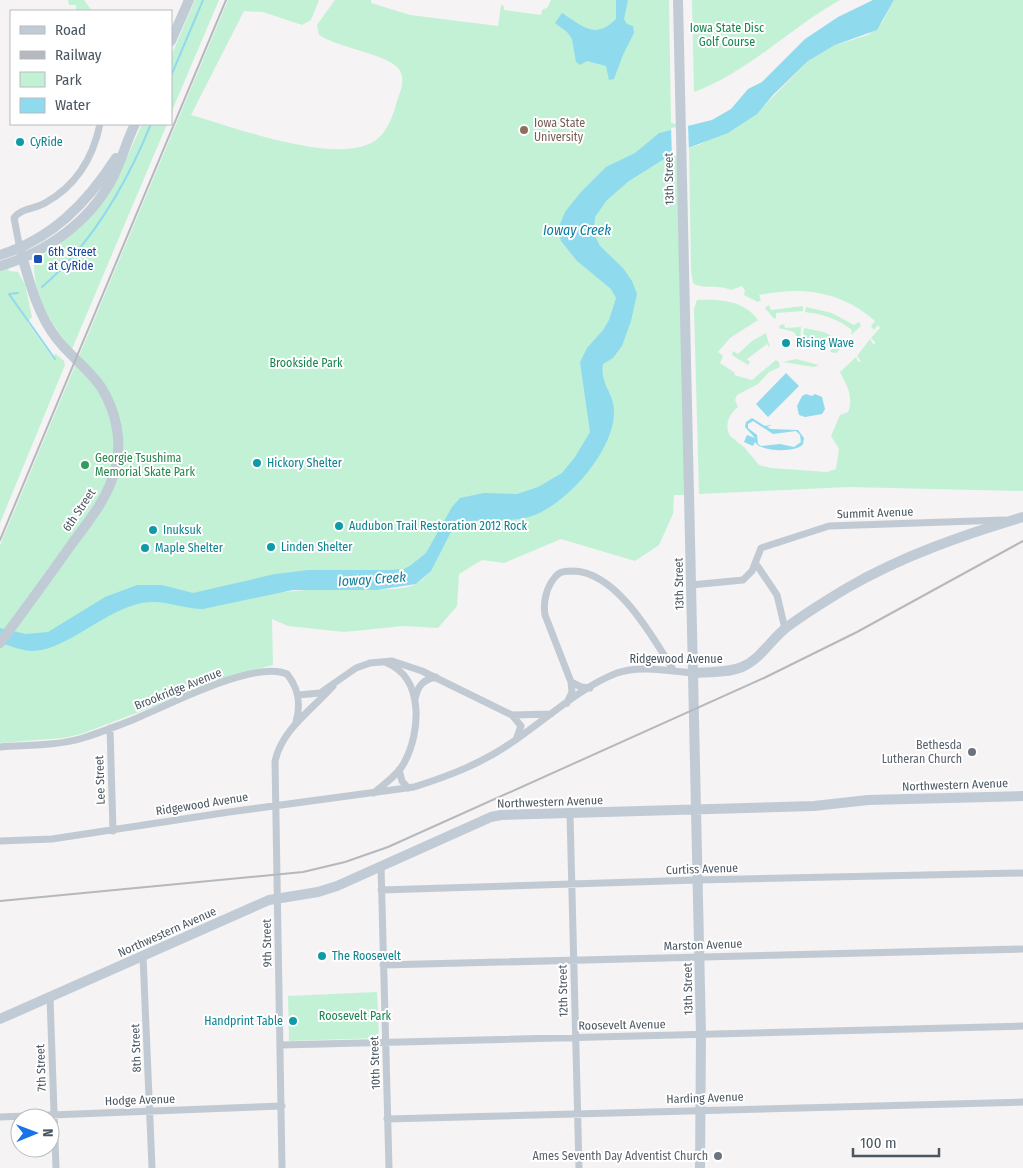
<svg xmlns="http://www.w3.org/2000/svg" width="1023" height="1168" font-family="'Fira Sans Condensed',sans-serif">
<rect width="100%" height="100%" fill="#f5f3f3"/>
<path fill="#c3f1d5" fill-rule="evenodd" d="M68 0H84L92 11H76V5H69Z
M195 0H219L171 113V56Z
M228 0H319L311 20 302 25 263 12 244 11 191 115C234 127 333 165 373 142 387 134 393 116 397 101 401 90 407 75 396 66 381 53 339 48 319 35L317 25 335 0H371V3L410 15 498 26 501 5 504 6V10L541 15 542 10 548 7 551 0H669L671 123 676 124 683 301 686 495H674L673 514 659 545 635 561 561 539 504 563 482 560 459 574 457 606 438 628 403 626 344 632 288 626 272 619 273 665 242 673 81 734 63 738 0 743V545ZM558 499C531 525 494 518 459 522 442 535 439 571 416 584 401 593 345 588 325 589 307 589 289 592 272 593L330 580 400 578 429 562 460 510Z
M692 0H840C790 28 748 72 694 92Z
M894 0H1023V491L849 487 699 494 694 309 697 300C719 299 744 300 758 320L730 338 718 352 723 356 720 363 735 373 734 375 752 380 776 360 779 362 780 367 769 372 758 384 737 395 735 400 738 407C729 414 724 425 730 436L744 447 759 465 771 468 827 472 836 469 839 449 831 436 840 415 848 412C854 398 847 385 840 372L856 357 858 362 861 361 857 356 870 339 873 344 876 343 871 338 880 328 878 325 874 330 871 326 875 321C841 291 803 286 759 295L761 300 758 302 744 295 745 291 742 286 731 290C719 284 703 290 693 283L691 270 689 148 701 144 764 106 808 61 835 45 868 35 882 23Z
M142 124H167L72 349C52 326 34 297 34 265H38L40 261 38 259 60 242 128 155Z
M8 268 9 271 18 272 25 284 32 317 27 322 52 357 56 354 64 361 65 365 0 523V269Z
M769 305 771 310 803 306V311L776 313V318L774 319 765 308Z
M806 307 832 313 854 325 859 322 861 326 851 335 852 330C838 319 823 314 805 312Z
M784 324 785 328 801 327 800 342 794 332 779 328 780 325Z
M804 328 824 332 842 342 846 339 847 342 836 353 830 352 832 348 803 338Z
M766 333 770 348 767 344 747 359 750 362 748 365 732 355 733 351 738 354 752 341Z
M780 343a6 6 0 1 1 12 0a6 6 0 1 1-12 0Z
M796 359 819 365 814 367 783 362Z
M377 992 379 1038 289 1041 288 996Z"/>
<path fill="#90daee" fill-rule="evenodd" d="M616 0H628L624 19 627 24 633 26 634 33 623 55 614 79 609 80 606 66 587 61 580 65 576 62 572 39 567 32 555 23 562 13C582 25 594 41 616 19Z
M873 0H894L877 30 835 45 808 61 773 95 757 114 728 133 672 154 629 181 607 200 595 217 594 234 600 246 623 268 632 281 637 294 631 321 622 346 613 358 603 364C600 385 614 393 614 411 615 450 567 504 532 516 512 523 481 519 459 522L454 526 431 571 416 584 377 590H293L203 609C182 609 163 599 142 603 105 610 67 650 33 651 22 651 11 646 0 643V628L26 634 48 632 105 597 137 585H162L193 593 275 574 308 570H391L404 569 411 565 426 553 452 507 460 498 484 493 517 494 538 487 562 473 575 457 590 432 580 362 587 348 603 330 609 320 616 298 611 289 577 261 561 241 558 229 565 212 580 193 606 167 635 153 659 133 712 120 731 109 748 89 762 82 805 39 838 17Z
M786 373 799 386 768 417 756 404Z
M806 394 812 396 815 394 822 397 825 409 822 414 805 417 799 415 797 406 802 396Z
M752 418 765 426 772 425 767 427 771 429 798 430 804 438 803 444C797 453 760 452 755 442L753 446 744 442 747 435 755 438 745 427 746 422ZM753 421 773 434 796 431 800 435 801 442 794 447 780 444 761 446 758 444 757 435 748 428V424Z"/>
<path fill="#f5f3f3" d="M688 125 689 151 672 157 671 128Z"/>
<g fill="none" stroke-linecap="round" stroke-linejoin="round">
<path stroke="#90daee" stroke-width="2" d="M171 76 203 0
M42 287C92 244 126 185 151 124
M18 293 9 294 55 359"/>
<path stroke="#c1cad2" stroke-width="7" d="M20 249 14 218C21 208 35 209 45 203 76 186 93 158 100 124
M756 564 777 595 785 629
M691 585 743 580 752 571 761 548 829 526 1004 520
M590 688 581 687 571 682 545 615C543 602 546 587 556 576 560 571 567 571 574 571 618 573 653 638 674 671
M298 695 320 693 356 668 370 663 392 661 422 671 512 715 551 714
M415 699C418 686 422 680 436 677
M567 703 572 692 571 682
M512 715 521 726 517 737
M110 728 113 831
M0 747C27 745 57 746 83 738 99 733 114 727 130 721 163 708 254 659 287 674 299 689 301 704 296 722
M399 770 402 781 408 788
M374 793C384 784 398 775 404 763 421 732 424 678 387 663
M570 814 579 1168
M0 841 52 839 229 812 414 787C449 776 483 763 514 741 545 720 582 686 617 673 639 665 670 671 693 673
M381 866 389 1168
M381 890 698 880 1023 873
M143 956 152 1168
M383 965 1023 949
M50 998 56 1168
M281 1045 1023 1026
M0 1117 282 1106
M387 1119 1023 1102
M282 1168 275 761C282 729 313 709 333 686"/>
<path stroke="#c1cbd6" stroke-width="10" d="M678 0 701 1034 700 1168
M171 41 189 0
M0 255C52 239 87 203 116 158
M0 266C45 253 88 223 111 181 121 163 126 142 135 124
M0 643C24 610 48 578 71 545 88 522 108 498 115 470 123 442 116 411 101 387 89 369 70 356 57 339 37 314 29 280 20 249
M693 673C709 672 727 673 742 667 761 659 771 639 787 627 806 613 827 600 847 588 902 556 963 535 1023 517
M0 1019 269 900 318 892 337 886 491 817 501 815 814 806 868 800 1023 796"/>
<path stroke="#b5b8bd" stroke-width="2" d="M0 540 226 0
M0 901 303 872 345 862 388 847 764 678 857 632 1023 541"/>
</g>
<circle fill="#8d6e63" stroke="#fff" stroke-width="2" cx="524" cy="130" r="5"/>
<g fill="#0f9aa8" stroke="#fff" stroke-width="2">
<circle cx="20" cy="142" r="5"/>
<circle cx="786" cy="343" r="5"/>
<circle cx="257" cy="463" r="5"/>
<circle cx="339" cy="526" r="5"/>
<circle cx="153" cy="530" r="5"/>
<circle cx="271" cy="547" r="5"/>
<circle cx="145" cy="548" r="5"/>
<circle cx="322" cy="956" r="5"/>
<circle cx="293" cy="1021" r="5"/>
</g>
<rect fill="#1a4fb4" stroke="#fff" stroke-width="2" x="33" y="254" width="10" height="10" rx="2.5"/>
<circle fill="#2e9e5b" stroke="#fff" stroke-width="2" cx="85" cy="465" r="5"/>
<g fill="#6b7280" stroke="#fff" stroke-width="2">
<circle cx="972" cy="752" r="5"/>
<circle cx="718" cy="1156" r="5"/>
</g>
<g text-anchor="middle" stroke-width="4" stroke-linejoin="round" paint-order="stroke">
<g font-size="12" fill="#17864f" stroke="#fff">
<text x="727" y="32">Iowa State Disc<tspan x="727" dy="14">Golf Course</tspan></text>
<text x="306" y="367">Brookside Park</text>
<text x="355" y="1020">Roosevelt Park</text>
</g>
<g font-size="12" fill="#785e54" stroke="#fff" text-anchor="start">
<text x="534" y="127">Iowa State<tspan x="534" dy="14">University</tspan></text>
</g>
<g font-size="12" fill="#0d838f" stroke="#fff" text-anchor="start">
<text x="30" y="146">CyRide</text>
<text x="796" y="347">Rising Wave</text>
<text x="267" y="467">Hickory Shelter</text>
<text x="349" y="530">Audubon Trail Restoration 2012 Rock</text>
<text x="163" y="534">Inuksuk</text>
<text x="281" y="551">Linden Shelter</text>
<text x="155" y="552">Maple Shelter</text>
<text x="332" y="960">The Roosevelt</text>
<text x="283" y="1025" text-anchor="end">Handprint Table</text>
</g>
<g font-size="12" fill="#4a5661" stroke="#fff">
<text transform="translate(669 179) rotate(-91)" y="4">13th Street</text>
<text transform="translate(79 510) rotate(-56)" y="4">6th Street</text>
<text transform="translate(875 513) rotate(-2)" y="4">Summit Avenue</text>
<text transform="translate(679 584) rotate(-91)" y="4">13th Street</text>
<text x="676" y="663">Ridgewood Avenue</text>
<text transform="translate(178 689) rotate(-22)" y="4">Brookridge Avenue</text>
<text transform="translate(100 780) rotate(-92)" y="4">Lee Street</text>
<text transform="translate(955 785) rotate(-2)" y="4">Northwestern Avenue</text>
<text transform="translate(550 802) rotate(-2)" y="4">Northwestern Avenue</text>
<text transform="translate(202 804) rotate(-9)" y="4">Ridgewood Avenue</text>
<text transform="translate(702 869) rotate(-2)" y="4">Curtiss Avenue</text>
<text transform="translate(167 932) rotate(-24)" y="4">Northwestern Avenue</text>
<text transform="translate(267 943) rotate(-91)" y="4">9th Street</text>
<text transform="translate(703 945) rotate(-2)" y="4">Marston Avenue</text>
<text transform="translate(688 989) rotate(-91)" y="4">13th Street</text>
<text transform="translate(563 991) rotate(-91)" y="4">12th Street</text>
<text transform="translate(622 1025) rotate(-1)" y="4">Roosevelt Avenue</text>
<text transform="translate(136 1048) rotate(-92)" y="4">8th Street</text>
<text transform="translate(375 1063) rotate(-92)" y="4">10th Street</text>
<text transform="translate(41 1068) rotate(-92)" y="4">7th Street</text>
<text transform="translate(705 1098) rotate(-2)" y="4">Harding Avenue</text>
<text transform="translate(140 1100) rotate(-2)" y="4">Hodge Avenue</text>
</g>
<g font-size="12" fill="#164399" stroke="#fff" text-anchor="start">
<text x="48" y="256">6th Street<tspan x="48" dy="14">at CyRide</tspan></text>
</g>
<g font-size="12" fill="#27864d" stroke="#fff" text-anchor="start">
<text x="95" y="462">Georgie Tsushima<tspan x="95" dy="14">Memorial Skate Park</tspan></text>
</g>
<g font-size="12" fill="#5b616d" stroke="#fff" text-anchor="end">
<text x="962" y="749">Bethesda<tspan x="962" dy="14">Lutheran Church</tspan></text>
<text x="708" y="1160">Ames Seventh Day Adventist Church</text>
</g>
<g font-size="14" font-style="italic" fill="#0c7c9b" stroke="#fff">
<text x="577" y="235">Ioway Creek</text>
<text transform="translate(372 579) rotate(-4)" y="5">Ioway Creek</text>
</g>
</g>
<rect x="10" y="10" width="162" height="115" fill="#ffffff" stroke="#b7bbc0"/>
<rect x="20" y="26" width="25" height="8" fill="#c1cbd6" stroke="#b7bbc0"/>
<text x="55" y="35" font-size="15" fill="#4a5661">Road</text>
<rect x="20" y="51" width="25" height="8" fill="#b5b8bd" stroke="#b7bbc0"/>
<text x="55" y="60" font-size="15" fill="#4a5661">Railway</text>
<rect x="20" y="72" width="25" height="15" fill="#c3f1d5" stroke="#b7bbc0"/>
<text x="55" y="85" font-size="15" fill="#4a5661">Park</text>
<rect x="20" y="98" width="25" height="15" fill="#90daee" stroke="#b7bbc0"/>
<text x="55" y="110" font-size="15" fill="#4a5661">Water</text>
<g transform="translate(35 1133) rotate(89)"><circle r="24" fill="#ffffff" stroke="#b7bbc0"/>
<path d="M0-4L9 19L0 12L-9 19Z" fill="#1a73e8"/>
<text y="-8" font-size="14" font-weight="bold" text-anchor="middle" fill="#4a5661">N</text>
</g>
<path d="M853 1148v8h86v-8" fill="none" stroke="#4a5661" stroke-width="2.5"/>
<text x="860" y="1148" font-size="15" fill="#4a5661" stroke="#ffffff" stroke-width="4" paint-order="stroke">100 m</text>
</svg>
